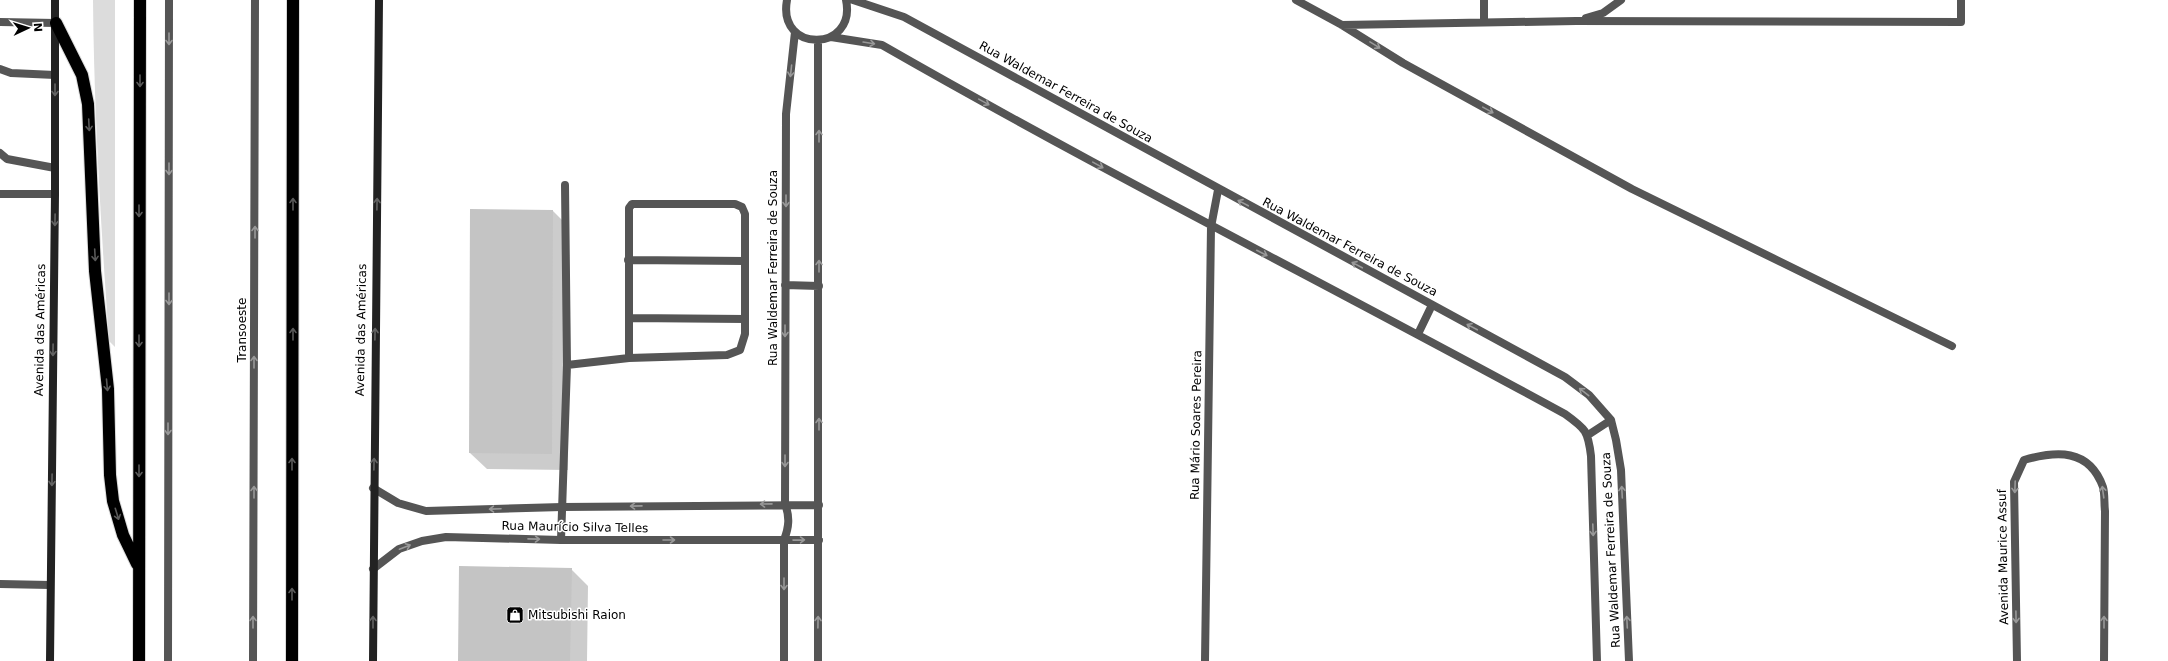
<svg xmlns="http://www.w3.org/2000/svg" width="2168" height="661" font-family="'DejaVu Sans',sans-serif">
<rect width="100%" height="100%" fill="#fff"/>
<path fill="#dcdcdc" d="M93 0H115V347L109 341C101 227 94 114 93 0Z"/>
<path fill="#0003" d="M553 211 569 227 568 470 487 469 470 453Z
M571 569 588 586 587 661H460Z"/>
<path fill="#c4c4c4" d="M470 209 553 210 552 454 469 453Z
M459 566 572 568 570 661H458Z"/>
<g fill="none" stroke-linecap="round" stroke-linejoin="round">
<defs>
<path id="highway" d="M56 23 82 75 88 104 95 271 108 389 110 475 113 501 123 535 137 564
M139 661 140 0
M292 661 293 0"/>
</defs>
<use href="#highway" stroke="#dbdbdb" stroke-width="14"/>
<path stroke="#555" stroke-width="8" d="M1296 0 1342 25 1403 63 1632 189 1952 346
M1484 0V22
M1586 18 1603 13 1621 0
M0 22 56 23
M1342 25 1576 21 1961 22V0
M0 69 11 73 55 75
M0 153 7 159 55 168
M0 194H55
M628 260 745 261
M629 318 745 319
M567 365 629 358 727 355 740 350 745 334V214L742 207 735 204H632L629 208V358
M561 540 567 365 565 185
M0 584 50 585
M168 661 169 0
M253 661 255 0"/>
<path stroke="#555" stroke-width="8" d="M787 0C777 54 857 52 846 0
M853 0 904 17 1565 377 1589 395 1611 420 1616 440 1621 470 1629 661
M831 37 882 45C1107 174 1338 290 1565 414 1586 429 1588 431 1591 456L1597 661
M785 285 819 286
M1418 334 1432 305
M1588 435 1611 420
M373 488 398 503 426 511 562 507 819 505
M373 569 399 549 422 541 446 537 561 540H819
M784 661V540C789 527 790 517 785 504L786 114 795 32
M818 661V41
M1205 661 1211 227 1218 190
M2017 661 2014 482 2024 460C2056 451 2089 448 2103 487 2105 494 2104 504 2105 511L2104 661"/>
<path stroke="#222" stroke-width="8" d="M50 661 55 194V0
M373 661 379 0"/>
<use href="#highway" stroke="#000" stroke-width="12"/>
</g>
<defs><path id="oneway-shaft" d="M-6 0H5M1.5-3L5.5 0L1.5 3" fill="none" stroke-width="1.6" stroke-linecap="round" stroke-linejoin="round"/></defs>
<g stroke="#999">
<use href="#oneway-shaft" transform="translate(169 39) rotate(90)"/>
<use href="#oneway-shaft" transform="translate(869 43) rotate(9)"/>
<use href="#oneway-shaft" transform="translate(1375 45) rotate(32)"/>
<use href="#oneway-shaft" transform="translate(791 71) rotate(96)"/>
<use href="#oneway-shaft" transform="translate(984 102) rotate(29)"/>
<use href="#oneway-shaft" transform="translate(1488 110) rotate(29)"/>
<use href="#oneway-shaft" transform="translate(819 136) rotate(-90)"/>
<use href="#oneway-shaft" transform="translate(1098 165) rotate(29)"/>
<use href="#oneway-shaft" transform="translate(169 169) rotate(90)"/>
<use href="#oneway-shaft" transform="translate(786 201) rotate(90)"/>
<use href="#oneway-shaft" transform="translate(1243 203) rotate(-152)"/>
<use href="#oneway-shaft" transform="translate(255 232) rotate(-90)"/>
<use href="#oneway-shaft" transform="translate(1262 253) rotate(27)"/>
<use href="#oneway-shaft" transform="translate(1357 265) rotate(-152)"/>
<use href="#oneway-shaft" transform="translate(819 266) rotate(-90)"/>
<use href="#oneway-shaft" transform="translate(169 299) rotate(90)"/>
<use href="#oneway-shaft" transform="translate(1472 327) rotate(-152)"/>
<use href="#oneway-shaft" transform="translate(785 331) rotate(90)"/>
<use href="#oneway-shaft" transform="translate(254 362) rotate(-90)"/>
<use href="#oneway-shaft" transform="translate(1584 392) rotate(-142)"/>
<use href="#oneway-shaft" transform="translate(819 424) rotate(-90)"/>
<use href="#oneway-shaft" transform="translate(168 429) rotate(90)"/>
<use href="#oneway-shaft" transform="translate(785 461) rotate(90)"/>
<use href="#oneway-shaft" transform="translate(2015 487) rotate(92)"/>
<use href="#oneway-shaft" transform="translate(254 492) rotate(-90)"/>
<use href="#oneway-shaft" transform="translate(1622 492) rotate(-93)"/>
<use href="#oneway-shaft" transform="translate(2103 492) rotate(-98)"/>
<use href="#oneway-shaft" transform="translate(766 504) rotate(179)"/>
<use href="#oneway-shaft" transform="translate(636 506) rotate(179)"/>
<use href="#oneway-shaft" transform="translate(495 509) rotate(178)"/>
<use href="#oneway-shaft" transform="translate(1593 530) rotate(88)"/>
<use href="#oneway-shaft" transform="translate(534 539) rotate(1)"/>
<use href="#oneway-shaft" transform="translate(669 540)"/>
<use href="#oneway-shaft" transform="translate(799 540) rotate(-1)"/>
<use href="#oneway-shaft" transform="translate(405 547) rotate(-21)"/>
<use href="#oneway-shaft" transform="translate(784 584) rotate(90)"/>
<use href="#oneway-shaft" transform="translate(2016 617) rotate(89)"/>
<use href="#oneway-shaft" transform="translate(253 622) rotate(-90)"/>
<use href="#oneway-shaft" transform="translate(818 622) rotate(-89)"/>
<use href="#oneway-shaft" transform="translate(1627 622) rotate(-93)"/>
<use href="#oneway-shaft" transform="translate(2104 622) rotate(-90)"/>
</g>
<g stroke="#595959">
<use href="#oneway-shaft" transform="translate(140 81) rotate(90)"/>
<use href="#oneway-shaft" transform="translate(89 125) rotate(87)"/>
<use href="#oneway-shaft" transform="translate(293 204) rotate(-90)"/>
<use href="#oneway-shaft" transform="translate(139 211) rotate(90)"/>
<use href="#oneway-shaft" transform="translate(95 255) rotate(87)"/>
<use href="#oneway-shaft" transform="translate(293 334) rotate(-90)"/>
<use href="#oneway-shaft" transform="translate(139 341) rotate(90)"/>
<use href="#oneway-shaft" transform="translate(107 385) rotate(85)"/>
<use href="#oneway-shaft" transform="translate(292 464) rotate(-90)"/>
<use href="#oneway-shaft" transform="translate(139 471) rotate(90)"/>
<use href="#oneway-shaft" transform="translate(117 514) rotate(73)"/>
<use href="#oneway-shaft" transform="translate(292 594) rotate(-90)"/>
</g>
<g stroke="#646464">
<use href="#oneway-shaft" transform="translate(55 90) rotate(90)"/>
<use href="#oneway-shaft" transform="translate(377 204) rotate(-89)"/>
<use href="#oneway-shaft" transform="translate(55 220) rotate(91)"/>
<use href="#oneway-shaft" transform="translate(375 334) rotate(-89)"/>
<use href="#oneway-shaft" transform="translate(53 350) rotate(91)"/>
<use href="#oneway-shaft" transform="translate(374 464) rotate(-89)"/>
<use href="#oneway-shaft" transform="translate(52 480) rotate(91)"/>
<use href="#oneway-shaft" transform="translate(373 622) rotate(-90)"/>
</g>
<defs>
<symbol id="shop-square" viewBox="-11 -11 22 22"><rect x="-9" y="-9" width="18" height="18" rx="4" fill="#000" stroke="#fff"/><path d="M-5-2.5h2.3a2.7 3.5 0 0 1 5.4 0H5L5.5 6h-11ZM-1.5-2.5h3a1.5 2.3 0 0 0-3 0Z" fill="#fff"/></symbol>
</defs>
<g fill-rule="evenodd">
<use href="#shop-square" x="505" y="605" width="20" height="20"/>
</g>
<g text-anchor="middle" stroke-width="3" stroke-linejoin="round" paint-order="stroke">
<g font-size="12" fill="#000" stroke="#fff">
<text transform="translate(1066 92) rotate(29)" y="4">Rua Waldemar Ferreira de Souza</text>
<text transform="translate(1350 247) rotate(28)" y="4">Rua Waldemar Ferreira de Souza</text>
<text transform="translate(773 268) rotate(-90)" y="4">Rua Waldemar Ferreira de Souza</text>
<text transform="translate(40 330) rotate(-89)" y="4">Avenida das Américas</text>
<text transform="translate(242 330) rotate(-90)" y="4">Transoeste</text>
<text transform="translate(361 330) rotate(-89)" y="4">Avenida das Américas</text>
<text transform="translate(1196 425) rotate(-89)" y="4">Rua Mário Soares Pereira</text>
<text transform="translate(575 527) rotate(1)" y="4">Rua Maurício Silva Telles</text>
<text transform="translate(1611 550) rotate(-93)" y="4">Rua Waldemar Ferreira de Souza</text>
<text transform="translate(2003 557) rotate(-91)" y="4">Avenida Maurice Assuf</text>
</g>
<g font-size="12" fill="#000" stroke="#fff" text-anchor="start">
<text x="528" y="619">Mitsubishi Raion</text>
</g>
</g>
<g transform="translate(28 28) rotate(86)" stroke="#ffffff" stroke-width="3" paint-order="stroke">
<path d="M0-3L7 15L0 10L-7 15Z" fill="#000000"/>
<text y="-6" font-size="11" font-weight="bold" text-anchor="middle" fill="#000000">N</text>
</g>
</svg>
